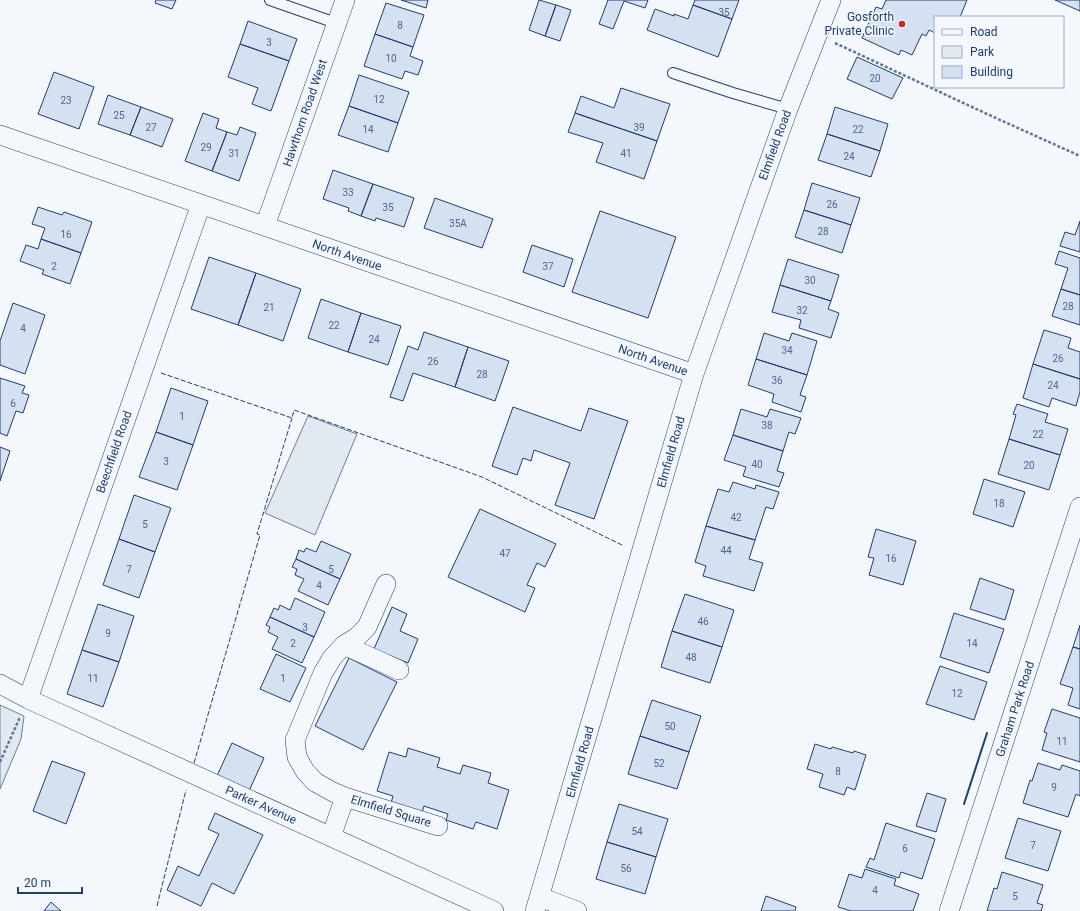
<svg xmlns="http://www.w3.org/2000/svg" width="1080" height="911" font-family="Roboto,sans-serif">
<rect width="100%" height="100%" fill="#f4f7fb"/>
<path fill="#e3e9f0" stroke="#687fa3" d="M308 416 357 434 315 535 265 513Z
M0 705 24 716 21 739 0 789Z"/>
<path fill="#d5e0f0" stroke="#1d3f73" d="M156 0H176L172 9 155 3Z
M401 0H428L426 8Z
M539 0 556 5 545 36 529 30Z
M608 0H648L645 8 624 1 613 29 599 24Z
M695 0H739L732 19 693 5Z
M886 0H967L960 17H935V33L929 30 926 36 922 34 912 55 901 50 899 55 862 38 876 7 882 9Z
M1055 0H1080V11Z
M386 3 424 15 413 47 375 34Z
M556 5 571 10 560 41 545 36Z
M693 5 732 19 718 57 647 30 655 9 674 16V14L688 19Z
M248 21 297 39 289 61 240 44Z
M375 34 413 47 410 56 423 61 418 75 405 71 402 79 364 66Z
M240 44 289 61 271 111 252 104 258 88 228 77Z
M857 57 903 78 892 99 847 79Z
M54 72 94 87 79 129 38 114Z
M359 75 409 92 398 123 349 106Z
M621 88 670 104 657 141 575 113 581 96 614 108Z
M108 95 141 107 130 135 98 124Z
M349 106 398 123 388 152 338 135Z
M141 107 173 119 162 147 130 135Z
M835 107 888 124 880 151 827 134Z
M203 113 219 119 216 128 227 132 212 171 185 161Z
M575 113 657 141 644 179 596 162 603 143 568 132Z
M240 127 256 133 239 181 212 171 227 132 237 135Z
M827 134 880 151 871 177 818 160Z
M333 170 373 184 361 216 348 211 349 208 323 199Z
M812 183 860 198 851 225 804 210Z
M373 184 414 198 404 227 376 218 375 221 361 216Z
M435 198 493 219 482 248 424 228Z
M38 207 62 215 64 212 92 222 81 253 41 239 45 228 32 224Z
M804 210 851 225 842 253 795 237Z
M600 211 676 237 648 318 572 292Z
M1080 221V252L1060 246 1065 232 1075 235Z
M41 239 81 253 70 284 42 274 44 270 20 261 26 245 38 249Z
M532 245 573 259 564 287 523 272Z
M1059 251 1080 258V295L1061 289 1068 268 1055 264Z
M209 257 256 273 238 325 191 309Z
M788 259 839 275 831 301 780 285Z
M256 273 301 289 283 341 238 325Z
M780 285 831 301 828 309 839 313 831 338 799 328 801 320 772 312Z
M1061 289 1080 295V325L1052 316Z
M321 299 361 313 348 352 308 338Z
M13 303 45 315 25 374 0 365V341Z
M361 313 401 326 388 365 348 352Z
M1044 330 1071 338 1068 348 1080 352V379L1033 364Z
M424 332 468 347 455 387 413 373 403 401 390 397 408 346 418 350Z
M764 333 789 341 792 333 817 341 807 375 756 359Z
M468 347 509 361 495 401 455 387Z
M756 359 807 375 800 395 806 397 801 412 772 402 774 394 748 385Z
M1033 364 1080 379V392L1076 406 1052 398 1049 407 1023 398Z
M0 378 25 386 22 393 29 395 23 413 16 411 7 436 0 433Z
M171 388 208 401 193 445 156 432Z
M1017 404 1048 414 1045 422 1068 429 1060 455 1009 439 1016 415 1013 414Z
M513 407 581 431 589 408 628 421 594 519 555 505 570 463 534 450 531 461 523 458 517 475 492 466Z
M741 409 767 417 770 409 801 418 795 434 789 432 783 451 733 435Z
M156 432 193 445 177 490 139 477Z
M733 435 783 451 777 471 784 473 779 487 743 476 746 467 724 460Z
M1009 439 1060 455 1049 490 998 474Z
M0 447 10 451 0 481Z
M984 479 1025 492 1013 527 973 514Z
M733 482 755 489 756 485 779 492 773 509 766 507 755 540 706 526 718 489 729 492Z
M134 495 171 508 155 552 119 539Z
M480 509 556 544 545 567 537 563 527 585 535 588 525 612 448 577Z
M706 526 755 540 749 559 763 563 754 591 703 576 706 566 695 562Z
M876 529 916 541 903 585 869 575 874 558 868 557Z
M119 539 155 552 139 598 103 585Z
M321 541 351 554 340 579 296 559 299 550 304 552 306 548 316 552Z
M296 559 340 579 328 605 298 591 304 579 295 575 297 569 292 567Z
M980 578 1014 590 1005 620 970 609Z
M685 594 734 610 722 647 672 631Z
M295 598 325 612 314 637 270 617 274 608 278 610 280 605 290 610Z
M98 604 134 616 119 662 82 650Z
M392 607 407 614 400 631 418 639 408 663 374 649Z
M954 613 1004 629 989 673 940 657Z
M270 617 314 637 302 663 272 649 278 637 268 632 270 627 266 625Z
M1080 625V649L1073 647Z
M672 631 722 647 710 683 661 667Z
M1073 647 1080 649V709L1068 705 1073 688 1060 684Z
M82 650 119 662 103 707 67 694Z
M276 654 306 668 290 702 260 689Z
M349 658 397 682 363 750 315 726Z
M940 666 987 682 974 720 926 704Z
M652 700 701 716 689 752 640 736Z
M1052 709 1080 718V762L1042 750 1047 733 1044 732Z
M640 736 689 752 677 789 628 774Z
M232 743 264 758 249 791 217 776Z
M815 744 831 749 832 747 853 753 854 751 866 755 855 790 847 787 844 795 819 787 823 774 807 769Z
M408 748 440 758 437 767 460 774 463 765 491 773 488 783 509 790 497 829 476 822 473 829 446 820 448 814 424 806 422 813 391 803 393 796 377 791 389 752 406 757Z
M52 761 85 773 66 824 33 811Z
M1038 763 1060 770 1062 765 1080 771V796L1076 794 1068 817 1023 803 1030 780 1032 781Z
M927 793 946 799 936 832 916 826Z
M619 804 668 819 656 857 607 842Z
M215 813 263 835 234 894 212 883 201 906 167 890 178 866 199 876 219 834 208 829Z
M1018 818 1061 831 1048 871 1005 858Z
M886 823 935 839 922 879 901 872 899 878 866 867 870 858 874 860Z
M607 842 656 857 645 894 596 879Z
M865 869 896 879 894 885 919 894 913 911H851L838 907 849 874 862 878Z
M1002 872 1043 885 1037 903 1043 905 1041 911H987L994 888 997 889Z
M766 896 796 907 795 911H761Z
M51 902 61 911H44Z"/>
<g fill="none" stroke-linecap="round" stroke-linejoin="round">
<defs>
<path id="service" d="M270 0 336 23
M673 73 733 93 788 109"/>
<path id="minor" d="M0 135 694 374
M265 226 345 0
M386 584 367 627 357 637 344 645 332 658 323 673 295 740 297 757 305 771 315 782 333 792 345 797 438 826
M344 645 399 670
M0 684 28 699 494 911
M28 699 201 204
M331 837 345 797
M540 897 577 911
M535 911 694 374 788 109 831 0
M949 911 1080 507"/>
</defs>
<use href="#service" stroke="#1d3f73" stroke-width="12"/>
<use href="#minor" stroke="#1d3f73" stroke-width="20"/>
<path stroke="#5e769c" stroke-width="2.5" stroke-dasharray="3 2" stroke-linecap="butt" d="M835 43 987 114 1080 156
M0 762 20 717"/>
<use href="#service" stroke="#f4f7fb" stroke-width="10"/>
<use href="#minor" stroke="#f4f7fb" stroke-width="19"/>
<path stroke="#1d3f73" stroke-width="1" stroke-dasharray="5 2" stroke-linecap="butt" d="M161 373 292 418 294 410 482 477 622 545
M194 763 260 535 257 534 292 418
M157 906 186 790"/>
<path stroke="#1d3f73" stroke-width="2" d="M964 804 987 733"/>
</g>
<circle fill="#c62828" stroke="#f4f7fb" stroke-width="1.5" cx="902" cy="24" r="4"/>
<g text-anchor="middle" stroke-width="3" stroke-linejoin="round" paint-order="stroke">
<g font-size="10" fill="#4b6792">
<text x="724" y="16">35</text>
<text x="400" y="29">8</text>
<text x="269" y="46">3</text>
<text x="391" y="62">10</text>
<text x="875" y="82">20</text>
<text x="379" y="103">12</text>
<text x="66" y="104">23</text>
<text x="119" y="119">25</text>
<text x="151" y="131">27</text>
<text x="639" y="131">39</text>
<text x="368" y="133">14</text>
<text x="858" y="133">22</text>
<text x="206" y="151">29</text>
<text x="234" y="157">31</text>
<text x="626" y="157">41</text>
<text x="849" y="160">24</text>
<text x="348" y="196">33</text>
<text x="832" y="208">26</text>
<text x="388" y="211">35</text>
<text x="458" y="227">35A</text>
<text x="823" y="235">28</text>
<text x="66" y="238">16</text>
<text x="54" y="270">2</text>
<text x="548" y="270">37</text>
<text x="810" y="284">30</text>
<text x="1068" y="310">28</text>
<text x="269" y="311">21</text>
<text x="802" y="314">32</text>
<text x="334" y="329">22</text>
<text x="23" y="332">4</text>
<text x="374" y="343">24</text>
<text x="787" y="354">34</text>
<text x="1058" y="362">26</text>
<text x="433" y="365">26</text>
<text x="482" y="378">28</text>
<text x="777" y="384">36</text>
<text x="1053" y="389">24</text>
<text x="13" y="407">6</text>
<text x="182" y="420">1</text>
<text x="767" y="429">38</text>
<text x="1038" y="438">22</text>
<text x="166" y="465">3</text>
<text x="757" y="468">40</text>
<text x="1029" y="469">20</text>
<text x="999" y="507">18</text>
<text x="736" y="521">42</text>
<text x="145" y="528">5</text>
<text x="726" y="554">44</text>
<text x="505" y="557">47</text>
<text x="891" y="562">16</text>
<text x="129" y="573">7</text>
<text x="331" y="573">5</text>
<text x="319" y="589">4</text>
<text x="703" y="625">46</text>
<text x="305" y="631">3</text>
<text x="108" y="637">9</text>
<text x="293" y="647">2</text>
<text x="972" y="647">14</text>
<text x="691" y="661">48</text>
<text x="93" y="682">11</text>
<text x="283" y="682">1</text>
<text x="957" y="697">12</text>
<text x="670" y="730">50</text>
<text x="1062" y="745">11</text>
<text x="659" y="767">52</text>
<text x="838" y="775">8</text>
<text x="1054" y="791">9</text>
<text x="637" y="835">54</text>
<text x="1033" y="849">7</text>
<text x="905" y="852">6</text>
<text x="626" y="872">56</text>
<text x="875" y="894">4</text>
<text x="1015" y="900">5</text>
</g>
<g font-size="12" fill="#1d3f73" stroke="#f4f7fb" text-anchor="end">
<text x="894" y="21">Gosforth<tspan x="894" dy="14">Private Clinic</tspan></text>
</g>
<g font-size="12" fill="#1d3f73" stroke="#f4f7fb">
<text transform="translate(305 113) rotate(-71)" y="4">Hawthorn Road West</text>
<text transform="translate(775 145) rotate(-70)" y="4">Elmfield Road</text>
<text transform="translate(347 255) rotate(19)" y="4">North Avenue</text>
<text transform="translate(653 360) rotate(19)" y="4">North Avenue</text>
<text transform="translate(114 452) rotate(-71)" y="4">Beechfield Road</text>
<text transform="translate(671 452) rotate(-74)" y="4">Elmfield Road</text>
<text transform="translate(1015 709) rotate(-72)" y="4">Graham Park Road</text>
<text transform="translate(580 762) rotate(-74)" y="4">Elmfield Road</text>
<text transform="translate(261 805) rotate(24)" y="4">Parker Avenue</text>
<text transform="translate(391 811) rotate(17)" y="4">Elmfield Square</text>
</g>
</g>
<rect x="934" y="16" width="130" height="72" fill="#f4f7fb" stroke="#9eadc5"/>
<rect x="942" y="29" width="20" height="6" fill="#f4f7fb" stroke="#9eadc5"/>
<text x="970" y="36" font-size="12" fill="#1d3f73">Road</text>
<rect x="942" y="46" width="20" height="12" fill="#e3e9f0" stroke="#9eadc5"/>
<text x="970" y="56" font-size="12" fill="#1d3f73">Park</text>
<rect x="942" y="66" width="20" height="12" fill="#d5e0f0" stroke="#9eadc5"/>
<text x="970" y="76" font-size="12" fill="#1d3f73">Building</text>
<path d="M18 887v6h64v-6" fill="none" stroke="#1d3f73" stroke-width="2"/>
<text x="24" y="887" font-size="12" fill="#1d3f73" stroke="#f4f7fb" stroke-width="3" paint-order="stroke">20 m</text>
</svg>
